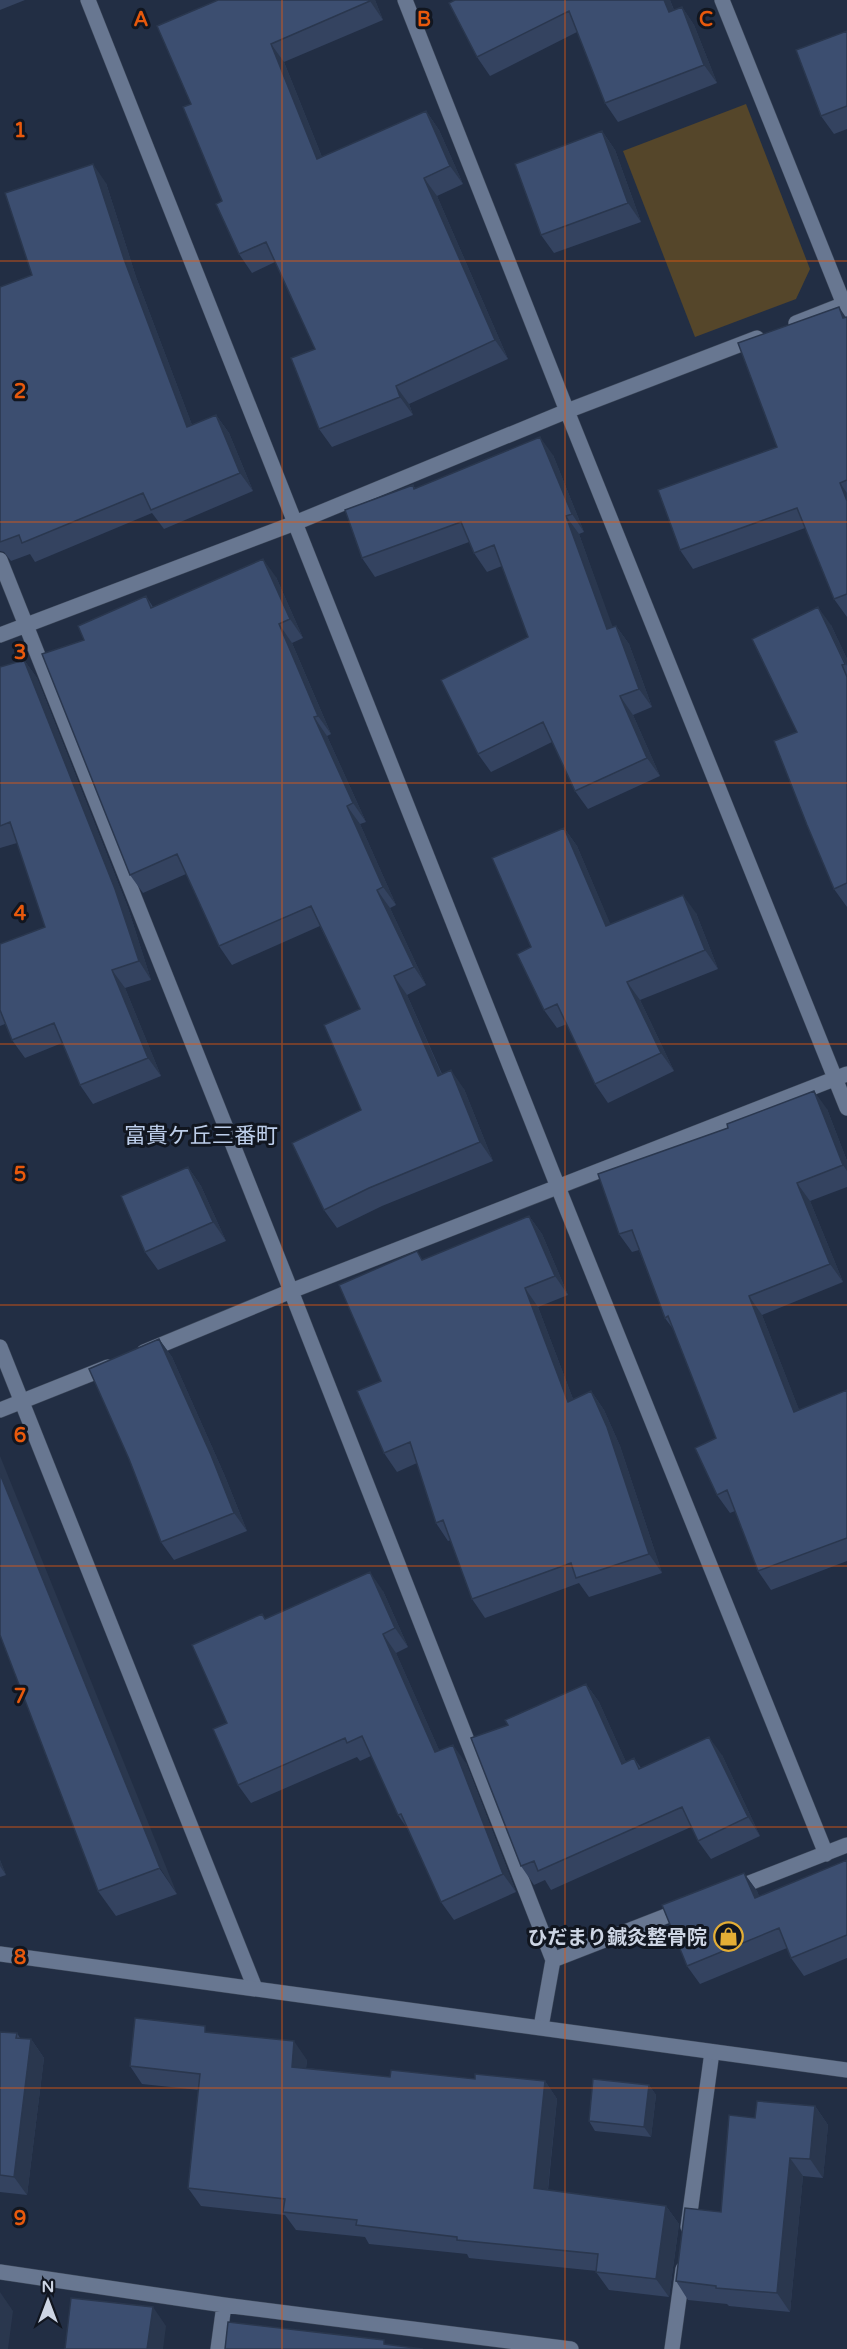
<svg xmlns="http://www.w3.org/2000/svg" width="847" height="2349" font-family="'Varela Round','Noto Sans JP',sans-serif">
<rect width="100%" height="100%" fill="#222e44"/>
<path fill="#55462a" d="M746 104 810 269 796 299 695 337 623 151Z"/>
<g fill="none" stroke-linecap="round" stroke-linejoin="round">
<defs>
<path id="street" d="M88 0 558 1187 826 1854
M405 0 567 411 847 1108
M722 0 847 312
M796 323 847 303
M0 560 291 1291 553 1960 541 2027
M0 635 295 523 567 411 757 338
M0 1347 255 1988
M144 1352 291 1291 847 1074
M0 1410 108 1367
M734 1889 847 1845
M553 1960 684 1909
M688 2227 712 2052
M0 2272 224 2305 571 2349
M218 2349 224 2305
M672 2349 683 2269"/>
<path id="secondary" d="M0 1954 847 2070"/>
</defs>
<use href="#street" stroke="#3d485a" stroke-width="16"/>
<use href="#secondary" stroke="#3d485a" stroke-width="16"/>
<use href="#street" stroke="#687791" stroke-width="15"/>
<use href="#secondary" stroke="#687791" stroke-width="15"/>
</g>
<path fill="#344360" d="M0 0H25L0 10Z
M218 0H375L383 20 284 62 322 157 426 111 439 130 463 184 437 196 508 359 409 404 413 415 332 447 319 429 315 349 275 262 252 273 239 254 191 104Z
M455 0H670L674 10 682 7 694 25 717 83 618 122 605 103 577 32 490 76 477 57Z
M847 31V129L834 134 821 116Z
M602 131 615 150 641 222 554 253 541 235Z
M106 183 136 277 192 425 216 415 229 433 253 491 164 529 152 513 35 562 30 554 11 561 4 552 0 551V287L32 275Z
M846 317H847V617L834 599 805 528 693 569 680 550 777 447Z
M553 455 584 532 579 534 612 627 616 626 629 644 652 707 633 715 660 776 588 809 575 791 552 742 491 772 478 754 528 637 502 566 487 572 474 553 469 542 375 577 362 558 413 485 415 488Z
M276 577 303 638 292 643 331 734 327 736 366 822 360 824 396 905 390 908 426 985 407 995 442 1074 464 1089 493 1161 382 1206 337 1228 324 1210 361 1110 360 1009 320 926 232 965 219 946 186 874 143 893 130 875 84 640 146 596 153 607Z
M831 625 847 659V907L834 889 797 732Z
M24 660 37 678 128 908 151 980 125 988 161 1076 93 1104 80 1085 62 1043 25 1058 12 1040 5 1024 0 1026V944L45 927 17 843 0 848V667Z
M564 828 577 846 610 924 696 913 718 969 640 1000 674 1071 608 1103 595 1084 567 1024 557 1028 544 1010 531 947Z
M827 1109 847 1161V1187L810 1201 843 1282 762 1315 799 1410 847 1390V1561L771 1590 758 1571 735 1511 730 1513 717 1495 716 1438 673 1329 665 1318 639 1250 632 1252 619 1234Z
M188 1167 201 1186 226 1241 158 1270 145 1252Z
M529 1216 542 1234 568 1295 538 1307 573 1399 591 1391 604 1410 620 1446 662 1573 589 1597 579 1583 485 1618 472 1599 451 1540 448 1541 436 1523 417 1463 397 1472 384 1453 381 1381 424 1260Z
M159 1339 172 1357 224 1474 247 1531 174 1560 161 1542Z
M383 1591 408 1647 396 1653 439 1750 466 1763 516 1892 454 1920 441 1902 407 1828 398 1815 371 1756 360 1761 357 1757 251 1803 238 1785 266 1619Z
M0 1635 177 1894 116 1916 98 1891Z
M586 1684 599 1702 626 1762 634 1758 641 1768 722 1755 760 1836 711 1859 698 1841 691 1827 551 1890 545 1880 534 1885 521 1866 508 1725Z
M0 1860 6 1875 0 1877Z
M847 1860V1958L804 1976 791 1958 787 1948 700 1984 687 1966 744 1873 757 1891 759 1896Z
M0 2032 17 2033 20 2038 31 2039 44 2058 27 2195 0 2192Z
M210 2032 307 2060 306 2068 390 2077 475 2079 545 2081 557 2099 548 2190 666 2206 679 2224 669 2297 609 2290 596 2272 597 2271 469 2258 467 2254 369 2244 365 2237 296 2230 285 2215 201 2206 188 2188 199 2090 142 2084 130 2066Z
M649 2085 656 2095 651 2137 595 2131 589 2121Z
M815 2106 828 2125 823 2178 803 2176 790 2312 729 2306 727 2304 688 2300 676 2281 721 2212 755 2118Z"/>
<path fill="#2a374e" d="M370 0H375L383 20 370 1Z
M664 0H670L681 30 669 12Z
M682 7 694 25 717 83 704 65Z
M271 44 284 62 330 177 317 159Z
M426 111 439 130 463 184 450 166Z
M602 131 615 150 641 222 628 203Z
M93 164 106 183 136 277 200 446 187 427 124 259Z
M424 178 437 196 508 359 495 340Z
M839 307 847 319 843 318Z
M396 386 409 404 413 415 400 397Z
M216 415 229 433 253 491 240 473Z
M540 437 553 455 584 532 572 514Z
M840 483 847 493V501Z
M566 516 579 534 620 647 607 629Z
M263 559 276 577 303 638 290 619Z
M818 607 831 625 847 659V666Z
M279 624 292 643 331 734 318 716Z
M616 626 629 644 652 707 639 689Z
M24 660 37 678 128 908 151 980 139 961Z
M620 696 633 715 660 776 647 758Z
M314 717 327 736 366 822 353 803Z
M347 806 360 824 396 905 383 887Z
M564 828 577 846 619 944 606 926Z
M377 890 390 908 426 985 414 967Z
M683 895 696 913 718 969 705 950Z
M112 970 125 988 161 1076 148 1058Z
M394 976 407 995 450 1094 438 1076Z
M627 982 640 1000 674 1071 661 1053Z
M451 1070 464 1089 493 1161 480 1142Z
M814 1091 827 1109 847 1161V1171L843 1165Z
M188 1167 201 1186 226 1241 213 1222Z
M797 1183 810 1201 843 1282 830 1264Z
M529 1216 542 1234 568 1295 555 1276Z
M525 1288 538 1307 581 1420 568 1402Z
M749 1296 762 1315 807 1430 794 1412Z
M159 1339 172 1357 224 1474 247 1531 234 1513Z
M591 1391 604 1410 620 1446 662 1573 649 1554Z
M0 1456 177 1894 160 1868 0 1474Z
M370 1572 383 1591 408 1647 395 1628Z
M383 1634 396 1653 448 1770 435 1752Z
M586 1684 599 1702 635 1782 622 1764Z
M709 1737 722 1755 760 1836 748 1817Z
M453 1745 466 1763 516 1892 503 1874Z
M0 1860 6 1875 0 1866Z
M744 1873 757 1891 767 1916 755 1898Z
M31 2039 44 2058 27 2195 14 2177Z
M294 2041 307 2060 304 2085 292 2067Z
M545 2081 557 2099 546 2206 534 2188Z
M649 2085 656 2095 651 2137 644 2127Z
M815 2106 828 2125 823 2178 810 2159Z
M790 2158 803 2176 790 2312 777 2293Z
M666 2206 679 2224 669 2297 656 2279Z
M0 2292 13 2311 8 2349H0Z
M153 2307 166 2326 163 2349H147Z"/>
<path fill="#3c4e70" stroke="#2a374e" stroke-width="1.5" d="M218 0H370V1L271 44 317 159 426 111 450 166 424 178 495 340 396 386 400 397 319 429 291 358 315 349 266 242 239 254 216 204 222 201 183 107 191 104 157 26Z
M455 0H664L669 12 682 7 704 65 605 103 569 11 477 57 449 3Z
M847 31V106L821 116 796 50Z
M602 131 628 203 541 235 515 164Z
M93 164 124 259 187 427 216 415 240 473 151 510 143 493 22 543 19 535 0 542V287L32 275 5 193Z
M839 307 843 318 847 317V480L840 483 847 501V594L834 599 797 508 680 550 658 490 777 447 738 343Z
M540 437 572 514 566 516 607 629 616 626 639 689 620 696 647 758 575 791 543 722 478 754 441 680 528 637 494 545 474 553 461 522 362 558 345 510 413 485 414 489Z
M263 559 290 619 279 624 318 716 314 717 353 803 347 806 383 887 377 890 414 967 394 976 438 1076 451 1070 480 1142 369 1188 324 1210 292 1143 361 1110 324 1025 360 1009 311 906 219 946 177 854 130 875 42 654 84 640 78 626 146 596 151 608Z
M818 607 845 664 842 665 847 677V883L834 889 807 825 774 741 797 732 752 639Z
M24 660 115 889 139 961 112 970 148 1058 80 1085 54 1023 12 1040 0 1010V944L45 927 10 822 0 826V667Z
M564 828 606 926 683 895 705 950 627 982 661 1053 595 1084 557 1004 544 1010 517 954 531 947 492 858Z
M814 1091 843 1165 797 1183 830 1264 749 1296 794 1412 847 1390V1538L758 1571 727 1490 717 1495 695 1448 716 1438 668 1316 665 1318 632 1230 619 1234 598 1174 728 1128 727 1124Z
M188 1167 213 1222 145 1252 121 1196Z
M529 1216 555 1276 525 1288 568 1402 591 1391 607 1427 649 1554 576 1578 571 1563 472 1599 443 1520 436 1523 410 1442 384 1453 357 1391 381 1381 339 1285 417 1251 422 1260Z
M159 1339 211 1455 234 1513 161 1542 129 1459 89 1369Z
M0 1474 160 1868 98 1891 0 1635Z
M370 1572 395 1628 383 1634 435 1752 453 1745 503 1874 441 1902 401 1814 398 1815 362 1736 347 1743 345 1738 238 1785 213 1729 227 1723 192 1645 262 1614 265 1619Z
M586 1684 622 1764 634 1758 639 1769 709 1737 748 1817 698 1841 682 1807 538 1871 534 1861 521 1866 471 1738 508 1725 505 1720Z
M847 1860V1935L791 1958 779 1928 687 1966 662 1905 744 1873 755 1898Z
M135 2018 205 2026V2032L294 2041 292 2067 390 2077 391 2070 475 2079V2074L545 2081 534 2188 666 2206 656 2279 596 2272 598 2254 457 2240V2237L356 2225 357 2220 283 2212 285 2199 188 2188 200 2074 130 2066Z
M0 2032 17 2033 16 2038 31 2039 14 2177 0 2175Z
M593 2079 649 2085 644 2127 589 2121Z
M757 2101 815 2106 810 2159 790 2158 777 2293 716 2288V2286L676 2281 685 2208 721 2212 729 2115 755 2118Z
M71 2298 153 2307 147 2349H65Z
M228 2322 384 2340V2344L423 2349H225Z"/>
<path fill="none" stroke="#e8590c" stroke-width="1.5" stroke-opacity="0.55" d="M282 0V2349M565 0V2349M0 261H847M0 522H847M0 783H847M0 1044H847M0 1305H847M0 1566H847M0 1827H847M0 2088H847"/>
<defs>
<symbol id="shop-ring" viewBox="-11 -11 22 22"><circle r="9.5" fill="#111620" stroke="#e4ae35" stroke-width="1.5"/><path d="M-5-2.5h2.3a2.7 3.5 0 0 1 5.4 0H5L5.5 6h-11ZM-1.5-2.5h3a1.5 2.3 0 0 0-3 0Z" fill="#e4ae35"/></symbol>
</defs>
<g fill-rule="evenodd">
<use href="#shop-ring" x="712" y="1920" width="33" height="33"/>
</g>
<g text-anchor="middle" stroke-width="6" stroke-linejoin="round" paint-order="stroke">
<g font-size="20" font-weight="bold" fill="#cdd5e4" stroke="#111620" text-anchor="end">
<text x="707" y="1944">ひだまり鍼灸整骨院</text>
</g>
<g font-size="22" fill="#bdceea" stroke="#111620">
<text x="201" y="1143">富貴ケ丘三番町</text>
</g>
</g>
<g font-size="20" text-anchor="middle" font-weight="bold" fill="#e8590c" stroke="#111620" stroke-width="6" stroke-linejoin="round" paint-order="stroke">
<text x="141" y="26">A</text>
<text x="424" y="26">B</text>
<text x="706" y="26">C</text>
<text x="20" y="137">1</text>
<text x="20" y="398">2</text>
<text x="20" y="659">3</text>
<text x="20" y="920">4</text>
<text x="20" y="1181">5</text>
<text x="20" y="1442">6</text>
<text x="20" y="1703">7</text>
<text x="20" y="1964">8</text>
<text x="20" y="2225">9</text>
</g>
<g transform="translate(48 2301)" stroke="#111620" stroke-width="4.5" paint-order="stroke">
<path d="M0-4.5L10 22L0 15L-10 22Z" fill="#cdd5e4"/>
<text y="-9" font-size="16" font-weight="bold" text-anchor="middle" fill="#cdd5e4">N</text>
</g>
</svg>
